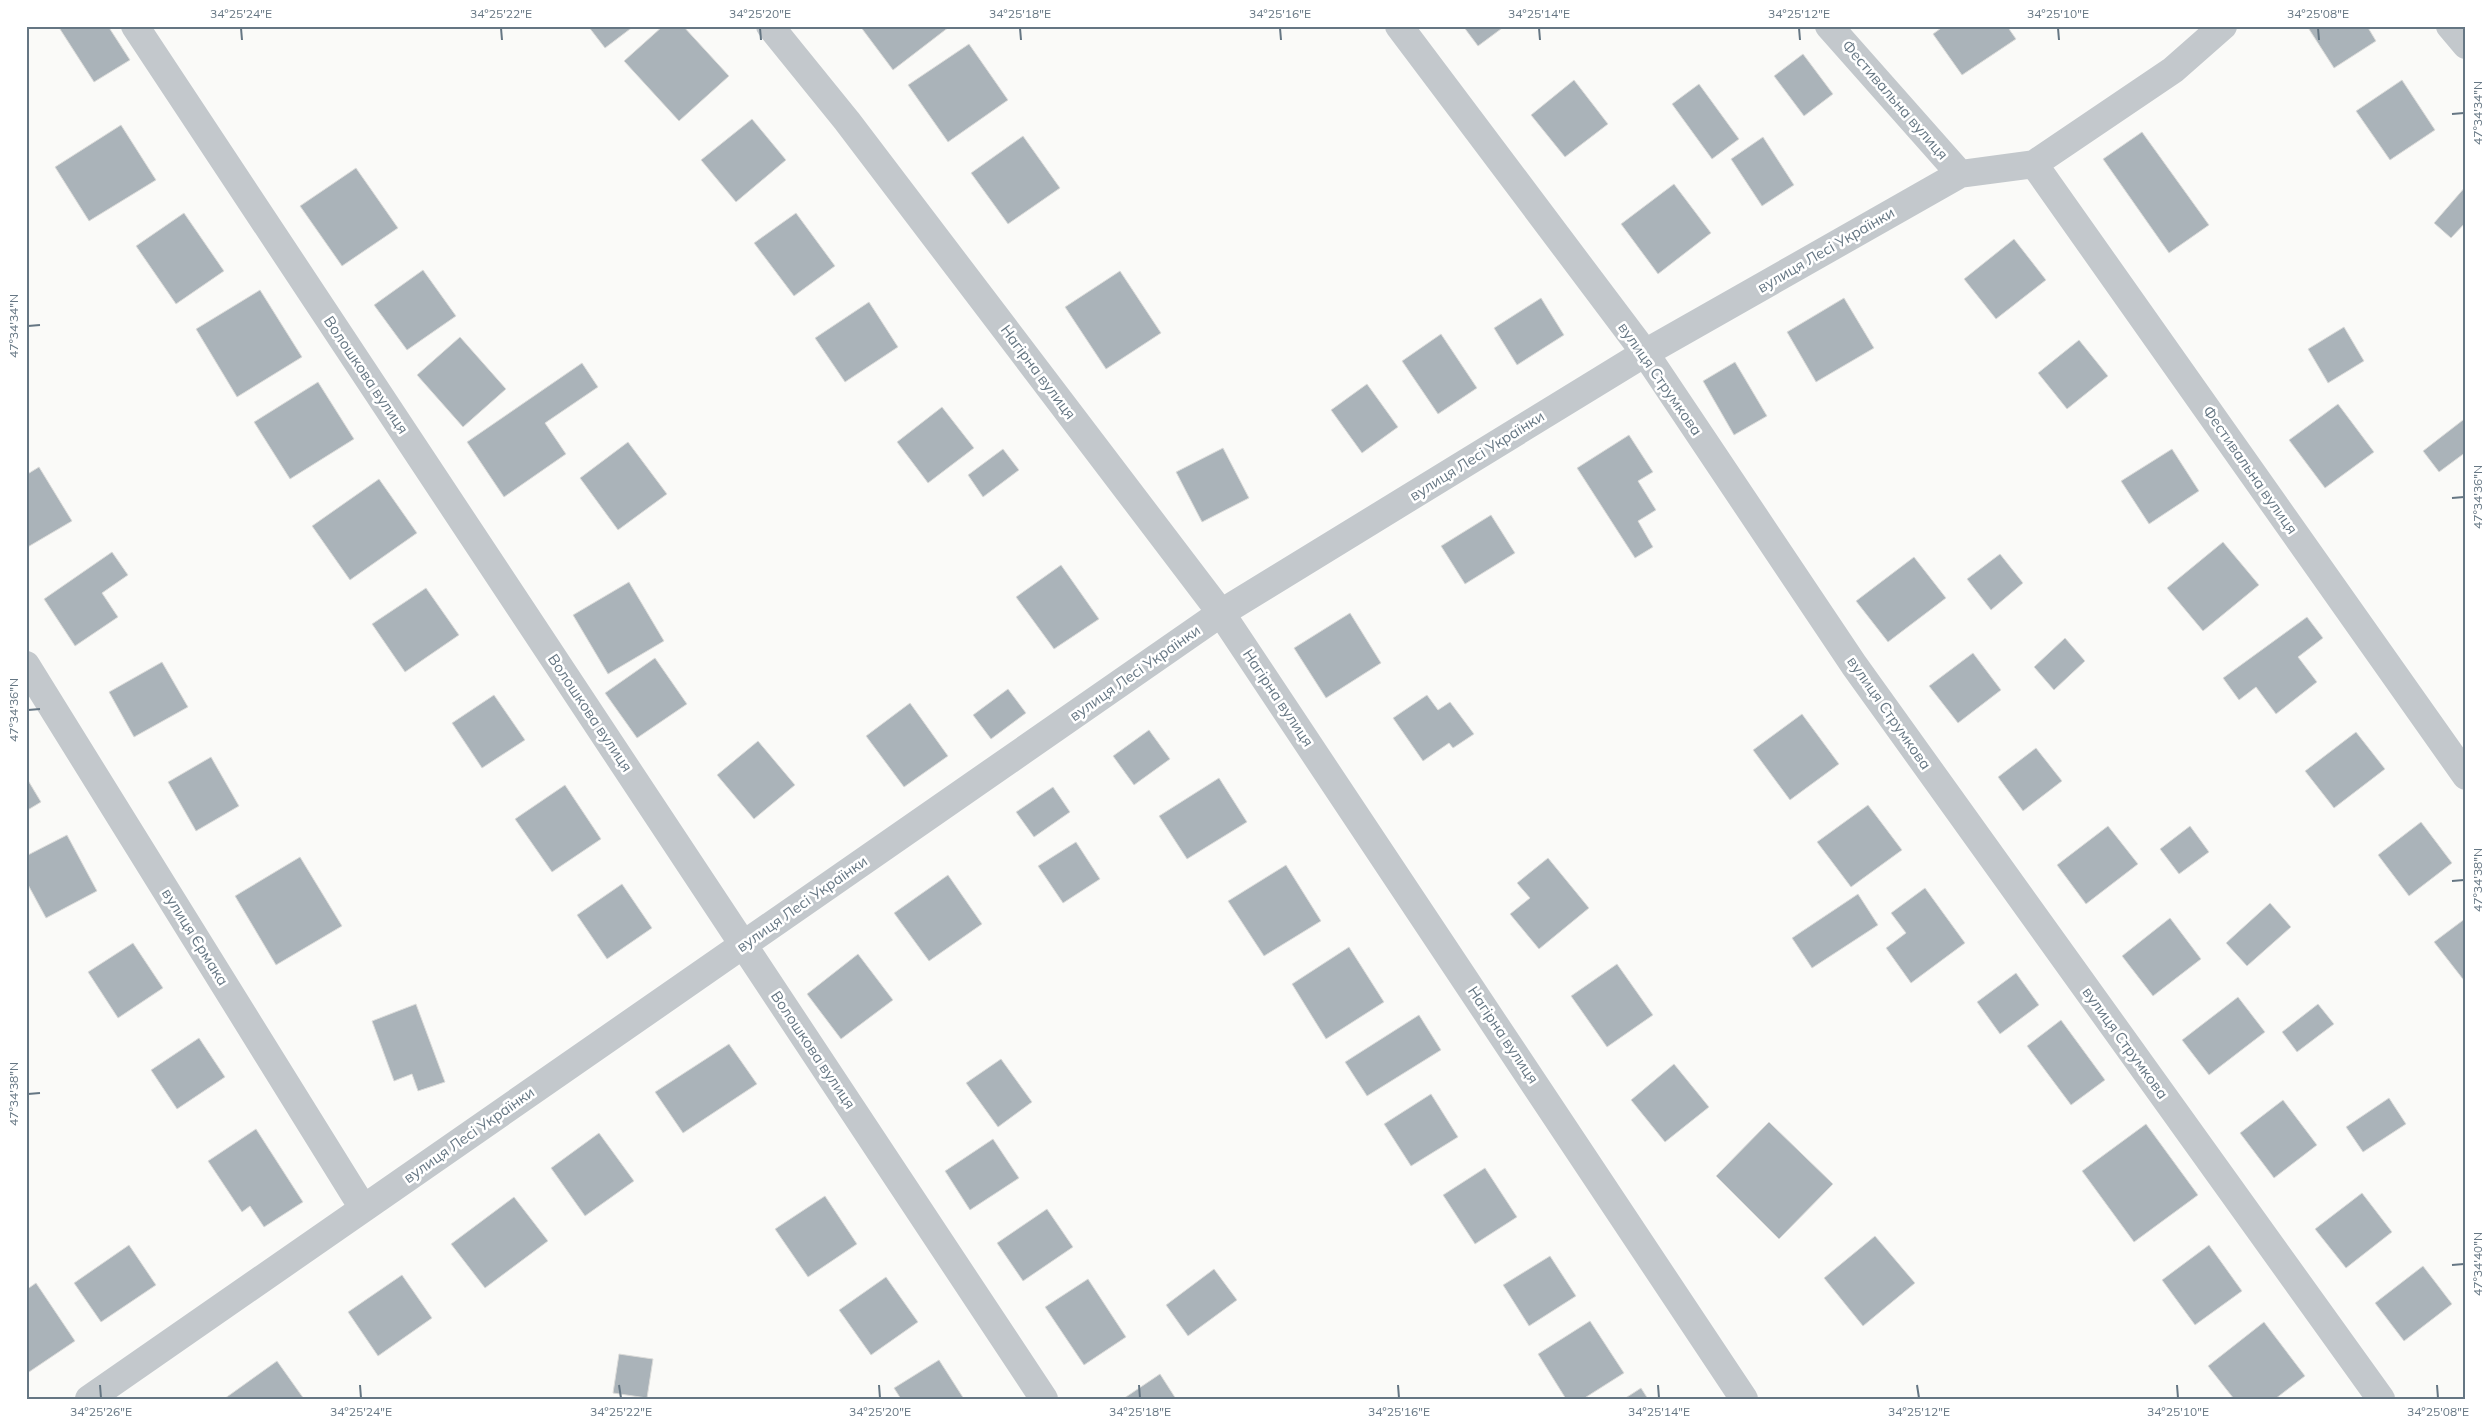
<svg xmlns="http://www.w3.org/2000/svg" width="2492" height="1425" font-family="Mulish,sans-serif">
<rect width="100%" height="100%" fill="#fafaf8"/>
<path fill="#aab3b9" stroke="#dcdcda" d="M58 26H108L130 60 94 82Z
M588 26H634L605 48Z
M663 26H683L729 76 679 121 624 61Z
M860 26H948L949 27 893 70Z
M1463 26H1505L1478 46Z
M1944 26H2007L2016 39 1962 75 1933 34Z
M2307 26H2367L2376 41 2334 68Z
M969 44 1008 100 948 142 908 85Z
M1803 54 1833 94 1804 116 1774 76Z
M1574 80 1608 124 1565 157 1531 115Z
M2402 80 2435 130 2390 160 2356 111Z
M1699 84 1739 139 1712 159 1672 104Z
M752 119 786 160 736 202 701 160Z
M121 125 156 180 89 221 55 167Z
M2142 132 2209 225 2169 253 2103 159Z
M1023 136 1060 188 1008 224 971 173Z
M1763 137 1794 185 1762 206 1731 159Z
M356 168 398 228 342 266 300 206Z
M1674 184 1711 233 1658 274 1621 224Z
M2466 186V222L2451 238 2434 223Z
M184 213 224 271 176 304 136 246Z
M796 213 835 266 794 296 754 243Z
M2014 239 2046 280 1996 319 1964 279Z
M423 270 456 316 407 350 374 305Z
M1120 271 1161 333 1106 369 1065 307Z
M260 290 302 357 237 397 196 329Z
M1541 298 1564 335 1517 365 1494 328Z
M1844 298 1874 348 1816 382 1787 332Z
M869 302 898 347 845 382 815 338Z
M2344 327 2364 361 2328 383 2308 349Z
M1441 334 1477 388 1438 414 1402 361Z
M460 337 506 389 463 427 417 375Z
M2079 340 2108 376 2067 409 2038 373Z
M1735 362 1767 416 1734 435 1703 381Z
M582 363 598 387 545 423 566 454 504 497 467 442Z
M318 382 354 439 290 479 254 422Z
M1367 384 1398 427 1362 453 1331 410Z
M2338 404 2374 452 2325 488 2289 440Z
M942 407 974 448 928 483 897 442Z
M2463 420 2466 425V452L2439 472 2423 451Z
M1629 435 1653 472 1638 481 1656 510 1638 521 1653 547 1635 558 1577 468Z
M628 442 667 494 618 530 580 478Z
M1223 448 1249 498 1202 522 1176 472Z
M1003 449 1019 470 983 497 968 475Z
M2172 449 2199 491 2149 524 2121 481Z
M39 467 72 521 26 548V475Z
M379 479 417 533 350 580 312 526Z
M1491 515 1515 553 1465 584 1441 546Z
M2223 542 2259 585 2203 631 2167 588Z
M112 552 128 575 102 593 118 617 75 646 44 599Z
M2000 554 2023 583 1991 610 1967 579Z
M1914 557 1946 598 1888 642 1856 601Z
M1061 565 1099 619 1054 649 1016 597Z
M629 582 664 641 608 674 573 615Z
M426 588 459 635 405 672 372 624Z
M1350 613 1381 663 1326 698 1294 648Z
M2307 617 2323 638 2298 657 2317 682 2276 714 2256 687 2239 700 2223 678Z
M2065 638 2085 661 2054 690 2034 667Z
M1973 653 2001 690 1958 723 1929 686Z
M655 658 687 704 637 738 605 693Z
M162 662 188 707 134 737 109 692Z
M1008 689 1026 713 991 739 973 715Z
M494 695 525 740 482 768 452 723Z
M1427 695 1438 710 1450 702 1474 734 1453 748 1449 743 1423 761 1393 718Z
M910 703 948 756 904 787 866 736Z
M1802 714 1839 764 1790 800 1753 750Z
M1149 730 1170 759 1134 785 1113 756Z
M2356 732 2385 769 2334 808 2305 771Z
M758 741 795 785 754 819 717 775Z
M2036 748 2062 781 2023 811 1998 777Z
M211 757 239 806 196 831 168 782Z
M26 777 41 802 26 811Z
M1219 778 1247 822 1187 859 1159 816Z
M565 785 601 839 552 872 515 819Z
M1053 787 1070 812 1034 837 1016 812Z
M1868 805 1902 850 1851 887 1817 842Z
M2421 822 2452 863 2409 896 2378 855Z
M2108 826 2138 864 2086 904 2057 865Z
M2190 826 2209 852 2179 874 2160 849Z
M67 835 97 891 46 918 26 881V856Z
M1076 842 1100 879 1063 903 1038 866Z
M300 857 342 926 276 965 235 896Z
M1548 858 1589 908 1539 949 1510 914 1530 898 1517 883Z
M1286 865 1321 921 1264 956 1228 901Z
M948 875 982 924 929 961 894 913Z
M622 884 652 928 607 959 577 915Z
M1925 888 1965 943 1911 983 1886 948 1906 933 1891 913Z
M1858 894 1878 925 1812 968 1792 938Z
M2270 903 2291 927 2247 966 2226 943Z
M2170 918 2201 959 2153 996 2122 956Z
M2466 918V983L2434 942Z
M133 943 163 988 118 1018 88 972Z
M1349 947 1384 1002 1326 1039 1292 984Z
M858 954 893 1000 841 1039 807 994Z
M1617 964 1653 1015 1607 1047 1571 996Z
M2016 973 2039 1005 2000 1034 1977 1002Z
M2238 997 2265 1032 2209 1075 2182 1040Z
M416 1004 445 1082 418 1091 412 1074 394 1081 372 1021Z
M2318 1004 2334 1024 2297 1052 2282 1032Z
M1419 1015 1441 1050 1367 1096 1345 1062Z
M2061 1020 2105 1080 2071 1105 2027 1046Z
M199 1038 225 1077 177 1109 151 1070Z
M729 1044 757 1084 683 1133 655 1092Z
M1001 1059 1032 1102 998 1127 966 1083Z
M1674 1064 1709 1107 1665 1142 1631 1100Z
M1431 1094 1458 1137 1411 1166 1384 1124Z
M2389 1098 2406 1124 2363 1152 2346 1127Z
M2283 1100 2317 1145 2274 1178 2240 1133Z
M1769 1122 1833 1184 1779 1239 1716 1176Z
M2146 1124 2198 1195 2134 1242 2082 1171Z
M256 1129 303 1202 264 1227 250 1206 242 1212 208 1161Z
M599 1133 634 1181 585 1216 551 1168Z
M993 1139 1019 1178 970 1210 945 1171Z
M1485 1168 1517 1217 1475 1244 1443 1195Z
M2362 1193 2392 1232 2346 1268 2315 1229Z
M825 1196 857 1244 808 1277 775 1229Z
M514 1197 548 1241 485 1288 451 1244Z
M1047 1209 1073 1247 1023 1281 997 1243Z
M1875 1236 1915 1283 1863 1326 1824 1278Z
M129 1245 156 1285 101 1322 74 1283Z
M2209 1245 2242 1291 2195 1325 2162 1280Z
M1550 1256 1576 1296 1529 1326 1503 1285Z
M2423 1266 2452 1304 2404 1341 2375 1303Z
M1214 1269 1237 1300 1188 1336 1166 1305Z
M402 1275 432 1318 378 1356 348 1312Z
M886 1277 918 1322 871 1355 839 1310Z
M1088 1279 1126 1337 1084 1365 1045 1307Z
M36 1283 75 1341 29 1372 26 1369V1290Z
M1590 1321 1624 1373 1583 1399H1566L1538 1354Z
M2264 1322 2305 1376 2275 1399H2234L2208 1366Z
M619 1354 653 1359 647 1398 613 1393Z
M939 1360 964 1399H901L894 1388Z
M277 1361 304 1399H224Z
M1160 1374 1176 1399H1123Z
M1641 1388 1648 1399H1624Z"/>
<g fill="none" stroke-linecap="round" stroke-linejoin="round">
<path stroke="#c3c8cc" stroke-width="28" d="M135 26 1044 1399
M770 26 847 121 1221 613 1744 1399
M1399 26 1645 353 1854 665 2381 1399
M1829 26 1960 174
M2450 26 2466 45
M2034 164 2466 776
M26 665 363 1208
M89 1399 1221 613 1645 353 1960 174 2034 164 2173 70 2223 26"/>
</g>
<path fill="none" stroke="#657683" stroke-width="2" d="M241 28 242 40M501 28 502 40M760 28 761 40M1020 28 1021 40M1280 28 1281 40M1539 28 1540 40M1799 28 1800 40M2058 28 2059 40M2318 28 2319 40M2452 114 2464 113M28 326 40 325M2452 498 2464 497M28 710 40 709M2452 881 2464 880M28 1094 40 1093M2452 1265 2464 1264M100 1385 101 1398M360 1385 361 1398M619 1385 621 1398M879 1385 880 1398M1139 1385 1140 1398M1398 1385 1399 1398M1658 1385 1659 1398M1917 1385 1919 1398M2177 1385 2178 1398M2437 1385 2438 1398"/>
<g text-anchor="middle" stroke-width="5" stroke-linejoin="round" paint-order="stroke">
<g font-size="15" fill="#657683" stroke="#fff">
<text transform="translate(1895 100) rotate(49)" y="5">Фестивальна вулиця</text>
<text transform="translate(1826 250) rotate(-30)" y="5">вулиця Лесі Українки</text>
<text transform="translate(1038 372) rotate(53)" y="5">Нагірна вулиця</text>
<text transform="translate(366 375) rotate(56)" y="5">Волошкова вулиця</text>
<text transform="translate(1660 379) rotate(55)" y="5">вулиця Струмкова</text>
<text transform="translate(1477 456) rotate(-32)" y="5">вулиця Лесі Українки</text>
<text transform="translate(2250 470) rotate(55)" y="5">Фестивальна вулиця</text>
<text transform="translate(1135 673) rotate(-35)" y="5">вулиця Лесі Українки</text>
<text transform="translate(1278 698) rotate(56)" y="5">Нагірна вулиця</text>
<text transform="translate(590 713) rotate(56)" y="5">Волошкова вулиця</text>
<text transform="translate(1889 713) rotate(55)" y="5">вулиця Струмкова</text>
<text transform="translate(802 904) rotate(-35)" y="5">вулиця Лесі Українки</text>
<text transform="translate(195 937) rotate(58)" y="5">вулиця Єрмака</text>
<text transform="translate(1503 1035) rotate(56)" y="5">Нагірна вулиця</text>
<text transform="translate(2125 1043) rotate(54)" y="5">вулиця Струмкова</text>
<text transform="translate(813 1050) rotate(56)" y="5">Волошкова вулиця</text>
<text transform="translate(469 1135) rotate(-35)" y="5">вулиця Лесі Українки</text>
</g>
</g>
<rect width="2492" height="1425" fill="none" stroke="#ffffff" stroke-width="55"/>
<rect x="28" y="28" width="2436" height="1370" fill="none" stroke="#657683" stroke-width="2"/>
<g font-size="12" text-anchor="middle" fill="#657683">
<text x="241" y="18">34°25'24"E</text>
<text x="501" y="18">34°25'22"E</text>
<text x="760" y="18">34°25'20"E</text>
<text x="1020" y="18">34°25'18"E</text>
<text x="1280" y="18">34°25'16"E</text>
<text x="1539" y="18">34°25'14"E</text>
<text x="1799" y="18">34°25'12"E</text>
<text x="2058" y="18">34°25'10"E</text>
<text x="2318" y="18">34°25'08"E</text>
<text transform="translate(2478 113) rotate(-90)" y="4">47°34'34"N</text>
<text transform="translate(14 326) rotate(-90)" y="4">47°34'34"N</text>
<text transform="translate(2478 497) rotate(-90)" y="4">47°34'36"N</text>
<text transform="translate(14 710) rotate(-90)" y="4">47°34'36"N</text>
<text transform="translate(2478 880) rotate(-90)" y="4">47°34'38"N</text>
<text transform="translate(14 1094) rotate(-90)" y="4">47°34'38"N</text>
<text transform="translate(2478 1264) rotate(-90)" y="4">47°34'40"N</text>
<text x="101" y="1416">34°25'26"E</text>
<text x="361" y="1416">34°25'24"E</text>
<text x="621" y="1416">34°25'22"E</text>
<text x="880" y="1416">34°25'20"E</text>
<text x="1140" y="1416">34°25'18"E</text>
<text x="1399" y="1416">34°25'16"E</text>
<text x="1659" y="1416">34°25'14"E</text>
<text x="1919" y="1416">34°25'12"E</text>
<text x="2178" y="1416">34°25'10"E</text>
<text x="2438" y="1416">34°25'08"E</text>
</g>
</svg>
